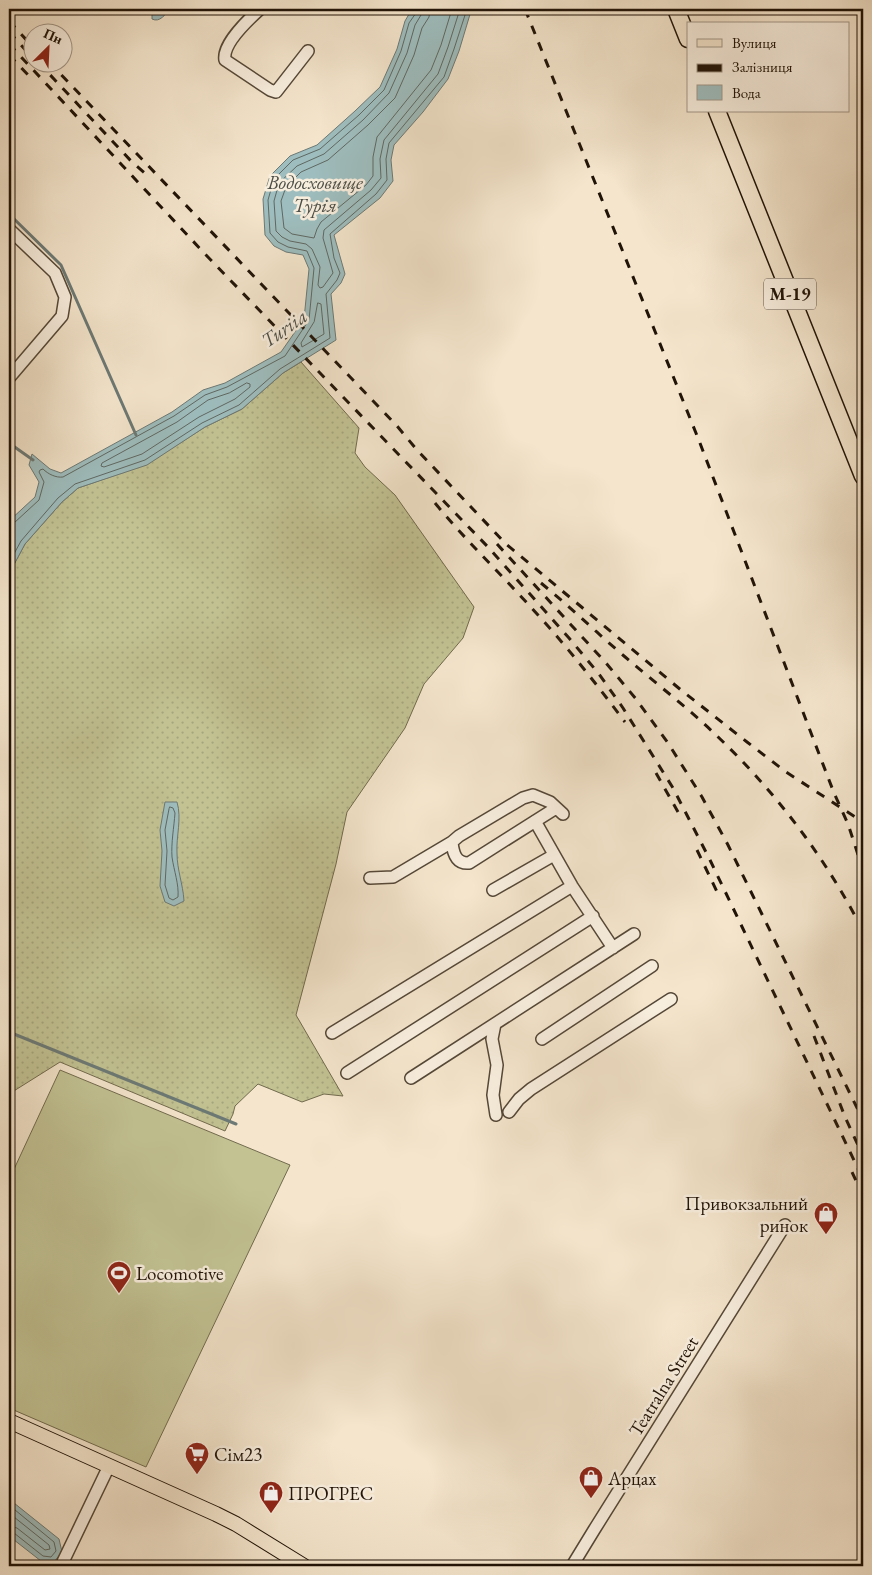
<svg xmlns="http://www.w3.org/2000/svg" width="872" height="1575" font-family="'EB Garamond',serif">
<defs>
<pattern id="grass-dots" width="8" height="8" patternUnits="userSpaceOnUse" patternTransform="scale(1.25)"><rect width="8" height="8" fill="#c2c293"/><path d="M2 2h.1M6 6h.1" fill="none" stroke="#a6a67d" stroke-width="1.8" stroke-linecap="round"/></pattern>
</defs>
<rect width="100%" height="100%" fill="#f4e5cc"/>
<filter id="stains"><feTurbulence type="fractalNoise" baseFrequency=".004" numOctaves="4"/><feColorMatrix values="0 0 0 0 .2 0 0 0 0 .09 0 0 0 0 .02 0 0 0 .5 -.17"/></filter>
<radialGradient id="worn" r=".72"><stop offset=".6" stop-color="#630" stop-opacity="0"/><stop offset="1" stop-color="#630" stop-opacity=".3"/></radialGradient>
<path fill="url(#grass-dots)" stroke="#716a4d" d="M301 362 359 428 355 453 365 467 395 495 474 607 463 638 424 684 405 728 347 812 336 864 296 1015 343 1096 324 1094 302 1102 258 1084 235 1106 233 1114 225 1131 60 1062 9 1094V573L25 544 62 502 78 488 147 464 205 427 242 409 283 373Z"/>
<path fill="#c2c293" stroke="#716a4d" d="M60 1070 290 1165 146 1467 9 1408V1180Z"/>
<path fill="#9ebdbe" stroke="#6c7975" d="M158 9H171C165 14 160 23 152 19V15Z
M412 9H474L471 11 459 51 448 79 423 112 394 145 391 160 393 181 380 198 334 235 345 274 341 283 331 294 336 340 283 373 242 409 205 427 147 465 78 488 62 502 25 544 9 574V521L35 497 39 482 29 465 32 454 50 469 61 473 172 412 203 390 225 383 281 352 304 319 309 269 303 255 286 252 274 246 265 235 263 199 270 176 290 156 317 145 355 111 380 87 397 49 405 21Z
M165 802H177C182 819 176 836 177 853 177 870 183 884 184 901L174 906 165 902 160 886 162 851 160 830Z
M9 1499 59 1539 62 1552 53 1563 41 1561 9 1536Z"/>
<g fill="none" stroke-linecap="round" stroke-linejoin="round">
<path stroke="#5f6862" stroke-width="1" d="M422 9 421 15 415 25 407 53 389 93 363 120 324 154 297 166 279 183 274 201 276 231 282 237 290 241 306 244 312 249 320 267 318 285 320 288 323 287 333 273 323 238 324 230 371 190 381 178 380 159 384 140 438 74 448 47 460 9
M430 9 429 17 422 28 414 55 395 98 368 125 328 160 301 172 286 187 281 201 284 228 292 234 314 238 317 229 321 222 366 185 373 176V157L377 137 431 70 441 45 452 9
M318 303 321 304 324 334 302 347 301 343 314 322Z
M247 383 250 384V387L235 399 199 417 142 454 104 467 101 466 102 463 177 422 208 400 229 393Z
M9 524 14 523 39 500 44 482 39 472 40 470 43 469C48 474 56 478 63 477L174 416 205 395 227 387 285 356 309 320 314 268 307 251 288 247 278 242 270 233 268 200 274 179 293 160 320 149 359 115 384 90 401 51 409 23 416 13V9
M9 563 21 541 39 520 58 498 75 484 145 460 202 423 239 405 280 369 330 338 326 294 337 280 340 273 334 258 330 234 376 194 387 180 386 159 389 143 444 77 454 49 467 9
M170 807 173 808 175 813C174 827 171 843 172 857 174 871 179 884 178 897L173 900 169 898 165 885 167 851 165 830 169 809Z
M9 1505 54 1542 56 1551 51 1557 43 1556 14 1533 9 1532
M9 1513 49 1545 50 1549 45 1550 17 1528 9 1526"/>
<path stroke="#6c7975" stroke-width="3" d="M9 214 61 265 136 435
M9 443 33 460
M9 1032 236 1124"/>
<defs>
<path id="minor" d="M260 9C249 19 222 44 225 60L270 90 276 92 308 51
M9 229 55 273 65 297 62 316 9 378
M556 808 469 863C456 864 453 853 452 842L459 836 523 798 533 795 550 802 563 814
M535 821 572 886 613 948
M370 878 393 877 452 842
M493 890 554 855
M495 1024 492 1039 497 1065 493 1095 496 1115
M332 1033 572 886
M542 1039 652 966
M347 1073 593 916
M411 1078 634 934
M509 1112 519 1099 531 1089 671 999
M61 1566 109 1466
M572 1566 594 1530 785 1225"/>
<path id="major" d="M9 1421 216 1514 236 1524 304 1566"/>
<path id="highway" d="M676 9 688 39
M717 111 863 476"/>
</defs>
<use href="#minor" stroke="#554838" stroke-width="14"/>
<use href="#major" stroke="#201307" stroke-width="16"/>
<use href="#highway" stroke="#201307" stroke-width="19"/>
<use href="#minor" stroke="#f8eede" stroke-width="11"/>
<use href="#major" stroke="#f4e5cc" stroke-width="14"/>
<use href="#highway" stroke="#f4e5cc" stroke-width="16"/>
<path stroke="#201307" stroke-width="3" stroke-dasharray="9 9" stroke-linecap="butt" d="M525 9 698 438 834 793 848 824 863 870
M9 21 32 46
M9 32 32 57
M9 44 205 254 488 547 569 638 599 674 623 708 673 788 710 860 863 1179
M9 55 31 78
M38 62 132 162 147 175
M49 62 397 426 417 450 506 544 681 690 747 742 786 772 863 822
M435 503C467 542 504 577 538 615 569 649 597 685 625 722
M497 544 606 663 636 699 668 743 702 797 728 845 863 1120
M541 583C569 606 596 632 624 656 654 682 687 707 716 735 775 791 826 858 863 931
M656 773 678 812
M697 850 720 898
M814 1036 845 1117 863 1156
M852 1172 863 1196"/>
</g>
<defs>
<symbol id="shop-pin" viewBox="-11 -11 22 30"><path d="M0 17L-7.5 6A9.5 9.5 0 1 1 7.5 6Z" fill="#8f2418" stroke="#f8eede"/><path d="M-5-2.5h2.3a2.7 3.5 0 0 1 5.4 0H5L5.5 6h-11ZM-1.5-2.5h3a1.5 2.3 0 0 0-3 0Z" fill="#fff"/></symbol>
<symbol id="stadium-pin" viewBox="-11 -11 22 30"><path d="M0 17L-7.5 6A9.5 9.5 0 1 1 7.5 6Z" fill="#8f2418" stroke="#f8eede"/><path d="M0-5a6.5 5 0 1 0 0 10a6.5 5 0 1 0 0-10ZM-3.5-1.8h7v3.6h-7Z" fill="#fff"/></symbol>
<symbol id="supermarket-pin" viewBox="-11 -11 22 30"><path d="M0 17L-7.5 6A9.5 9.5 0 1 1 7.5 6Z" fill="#8f2418" stroke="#f8eede"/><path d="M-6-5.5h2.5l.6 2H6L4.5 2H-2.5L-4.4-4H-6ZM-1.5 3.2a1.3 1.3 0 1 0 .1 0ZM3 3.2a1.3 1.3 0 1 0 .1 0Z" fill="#fff"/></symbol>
</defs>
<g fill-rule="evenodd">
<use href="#shop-pin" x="812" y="1200" width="28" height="38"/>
<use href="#stadium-pin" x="105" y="1259" width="28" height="38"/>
<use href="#supermarket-pin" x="183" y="1440" width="28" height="38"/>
<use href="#shop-pin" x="577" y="1464" width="28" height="38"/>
<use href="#shop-pin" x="257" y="1479" width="28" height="38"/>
</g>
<g text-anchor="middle" stroke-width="5" stroke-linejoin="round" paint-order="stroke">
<rect fill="#f8eede" stroke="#615548" stroke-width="1" x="764" y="278.5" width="52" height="31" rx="4"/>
<g font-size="18" font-weight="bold" fill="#201307">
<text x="790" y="300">М-19</text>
</g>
<g font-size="19" fill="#201307" stroke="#f8eede" text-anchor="start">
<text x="808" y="1210" text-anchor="end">Привокзальний<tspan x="808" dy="22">ринок</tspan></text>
<text x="136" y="1280">Locomotive</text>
<text x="214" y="1461">Сім23</text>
<text x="608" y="1485">Арцах</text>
<text x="288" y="1500">ПРОГРЕС</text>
</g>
<g font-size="19" fill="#201307" stroke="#f8eede">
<text transform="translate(663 1386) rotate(-58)" y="7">Teatralna Street</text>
</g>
<g font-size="20" font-style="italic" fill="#4c4e47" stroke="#f8eede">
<text x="315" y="189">Водосховище<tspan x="315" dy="23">Турія</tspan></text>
<text transform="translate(284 328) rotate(-35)" y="7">Turiia</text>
</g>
</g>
<rect width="872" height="1575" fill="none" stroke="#f4e5cc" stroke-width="30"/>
<rect x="10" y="10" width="852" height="1555" fill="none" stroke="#201307" stroke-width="2.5"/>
<rect x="15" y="15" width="842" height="1545" fill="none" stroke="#201307"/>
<rect x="687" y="22" width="162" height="90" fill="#f8eede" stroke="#a29688"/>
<rect x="697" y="39" width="25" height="8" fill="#f4e5cc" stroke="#a29688"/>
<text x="732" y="48" font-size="15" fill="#201307">Вулиця</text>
<rect x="697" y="64" width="25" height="8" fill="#201307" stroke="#a29688"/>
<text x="732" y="72" font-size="15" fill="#201307">Залізниця</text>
<rect x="697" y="85" width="25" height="15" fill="#9ebdbe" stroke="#a29688"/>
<text x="732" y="98" font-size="15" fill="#201307">Вода</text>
<g transform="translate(48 48) rotate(24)"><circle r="24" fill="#f8eede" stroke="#a29688"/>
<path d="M0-4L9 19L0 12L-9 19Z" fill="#8f2418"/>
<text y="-8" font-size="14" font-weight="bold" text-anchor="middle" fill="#201307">Пн</text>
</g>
<rect width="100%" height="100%" filter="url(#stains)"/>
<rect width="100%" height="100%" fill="url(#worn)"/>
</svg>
